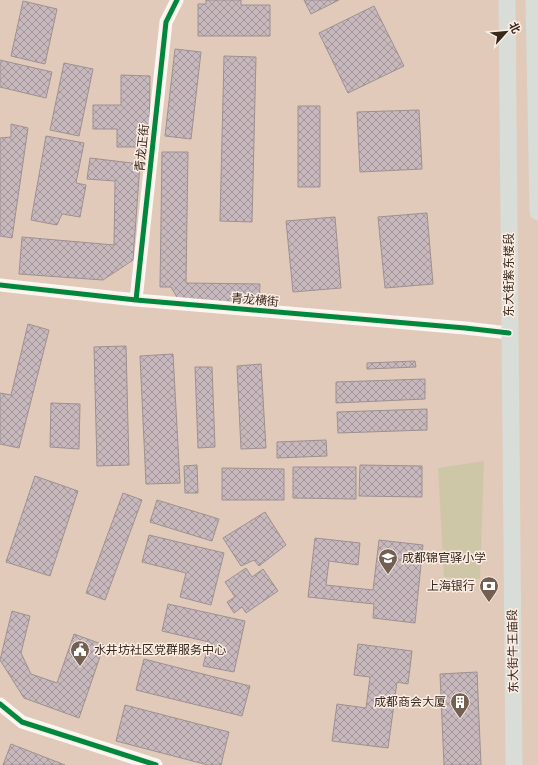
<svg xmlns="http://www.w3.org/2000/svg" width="538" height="765" font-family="'Public Sans','Noto Sans SC',sans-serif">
<defs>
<pattern id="building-cross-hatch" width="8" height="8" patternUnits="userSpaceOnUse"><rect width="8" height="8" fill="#c6b8bc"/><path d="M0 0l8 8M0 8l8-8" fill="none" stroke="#a29698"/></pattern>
</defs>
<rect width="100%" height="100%" fill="#e1cab9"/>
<path fill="#cdc7a7" d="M484 461 480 579 444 577 438 468Z"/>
<path fill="url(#building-cross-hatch)" stroke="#9e9191" d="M206 0H241V5H270V36H198V4H206Z
M304 0H339L311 14Z
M23 1 57 9 45 64 11 56Z
M374 6 404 66 348 93 319 33Z
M175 49 201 52 191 139 165 136Z
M224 56 256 57 252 222 220 221Z
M0 60 52 72 46 98 0 87Z
M64 63 93 69 79 136 50 130Z
M121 75 150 76 149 147H117V129H93V105H121Z
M298 106H320V187H298Z
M419 110 422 169 360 172 357 112Z
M11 124 28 128 12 238 0 236V138L11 137Z
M46 136 84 143 76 183 86 185 80 217 62 214 57 225 31 220Z
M162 152H188L186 283 260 284 259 305 181 304 171 287H160Z
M90 158 140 164 133 260 103 280 19 274 22 237 114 245 115 181 87 179Z
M427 213 433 284 385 288 378 217Z
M335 217 341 288 293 292 286 221Z
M28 324 49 330 19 448 0 444V393L11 395Z
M126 346 129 465 97 466 94 347Z
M173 354 180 483 146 484 140 356Z
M415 361 416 367 367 369V363Z
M261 364 266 448 241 449 237 366Z
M195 367H212L215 447 198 448Z
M425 379V399L336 403V382Z
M51 403 80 404 79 449 50 447Z
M427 409V430L338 433 337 412Z
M326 440 327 456 277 458V442Z
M197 465 198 493H185L184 466Z
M360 465 422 466V497L359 496Z
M293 467H356V499L293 498Z
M222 468 284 469V500H222Z
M35 476 78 491 50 576 6 562Z
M123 493 142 500 105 600 86 593Z
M157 500 219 519 212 541 150 522Z
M265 512 286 545 259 566 254 560 241 566 223 538Z
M149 535 224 553 211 605 180 597 186 573 142 562Z
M315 538 360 543 358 565 329 561 326 585 373 590 379 540 423 545 415 623 373 618 374 604 308 597Z
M246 568 252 577 263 569 278 591 246 613 242 607 234 613 227 602 235 597 225 582Z
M168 604 245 621 234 672 203 666 209 642 162 631Z
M12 611 30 616 21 653 31 674 57 683 74 634 104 645 79 718 24 698 0 660Z
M358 644 412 651 408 684 397 682 388 748 332 741 337 704 366 708 370 677 354 675Z
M144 659 250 686 242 716 136 690Z
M477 672 481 765H444L440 674Z
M125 705 229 732 221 765H208L116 741Z
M11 744 65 765H3Z"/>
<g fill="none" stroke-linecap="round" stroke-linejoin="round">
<path stroke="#faf7f4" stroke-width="13" d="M0 285 136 300 465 328 509 333
M136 300 166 22 177 0
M0 704 22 722 156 765"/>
<path stroke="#d8ddd8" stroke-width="17" d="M507 0 514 765
M534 0 538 212"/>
<defs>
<path id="cycleway" d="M0 285 136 300 465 328 509 333
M136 300 166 22 177 0
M0 704 22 722 156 765"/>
</defs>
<use href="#cycleway" stroke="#fceee5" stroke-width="8"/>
<use href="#cycleway" stroke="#00873e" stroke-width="5"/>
</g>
<defs>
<symbol id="school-pin" viewBox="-11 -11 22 30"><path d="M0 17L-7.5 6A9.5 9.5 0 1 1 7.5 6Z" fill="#736052" stroke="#fceee5"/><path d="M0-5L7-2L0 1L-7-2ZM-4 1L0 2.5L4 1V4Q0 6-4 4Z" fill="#fff"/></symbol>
<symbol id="bank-pin" viewBox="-11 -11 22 30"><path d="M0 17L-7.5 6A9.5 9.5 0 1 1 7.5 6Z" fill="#736052" stroke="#fceee5"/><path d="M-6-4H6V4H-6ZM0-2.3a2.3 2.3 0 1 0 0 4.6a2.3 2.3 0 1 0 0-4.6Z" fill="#fff"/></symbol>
<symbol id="civic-pin" viewBox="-11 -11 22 30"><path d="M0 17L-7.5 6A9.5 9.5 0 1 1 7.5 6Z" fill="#736052" stroke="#fceee5"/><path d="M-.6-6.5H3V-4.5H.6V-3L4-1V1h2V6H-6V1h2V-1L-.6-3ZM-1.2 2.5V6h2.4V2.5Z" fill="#fff"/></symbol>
<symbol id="building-pin" viewBox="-11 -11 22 30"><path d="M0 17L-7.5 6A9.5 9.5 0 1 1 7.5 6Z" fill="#736052" stroke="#fceee5"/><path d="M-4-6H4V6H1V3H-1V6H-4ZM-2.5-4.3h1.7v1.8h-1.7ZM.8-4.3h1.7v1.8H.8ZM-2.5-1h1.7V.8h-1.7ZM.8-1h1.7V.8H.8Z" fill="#fff"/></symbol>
</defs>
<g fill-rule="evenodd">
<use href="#school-pin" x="377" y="547" width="22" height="30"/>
<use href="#bank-pin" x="478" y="575" width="22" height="30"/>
<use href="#civic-pin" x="69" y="639" width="22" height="30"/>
<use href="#building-pin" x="449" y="691" width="22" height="30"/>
</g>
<g text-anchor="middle" stroke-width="3" stroke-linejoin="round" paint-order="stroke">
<g font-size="12" fill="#38271b" stroke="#fceee5">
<text transform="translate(142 148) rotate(-84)" y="4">青龙正街</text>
<text transform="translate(509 275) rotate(-90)" y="4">东大街紫东楼段</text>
<text transform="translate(255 300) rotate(5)" y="4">青龙横街</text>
<text transform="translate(513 651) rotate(-91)" y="4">东大街牛王庙段</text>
</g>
<g font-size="12" fill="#38271b" stroke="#fceee5" text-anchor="start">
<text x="402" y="562">成都锦官驿小学</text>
<text x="475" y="590" text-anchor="end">上海银行</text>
<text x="94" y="654">水井坊社区党群服务中心</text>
<text x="446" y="706" text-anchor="end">成都商会大厦</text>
</g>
</g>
<g transform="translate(506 32) rotate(63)" stroke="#fceee5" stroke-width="3" paint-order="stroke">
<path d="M0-3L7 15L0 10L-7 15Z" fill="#38271b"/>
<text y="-6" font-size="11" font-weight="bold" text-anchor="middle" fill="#38271b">北</text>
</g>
</svg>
